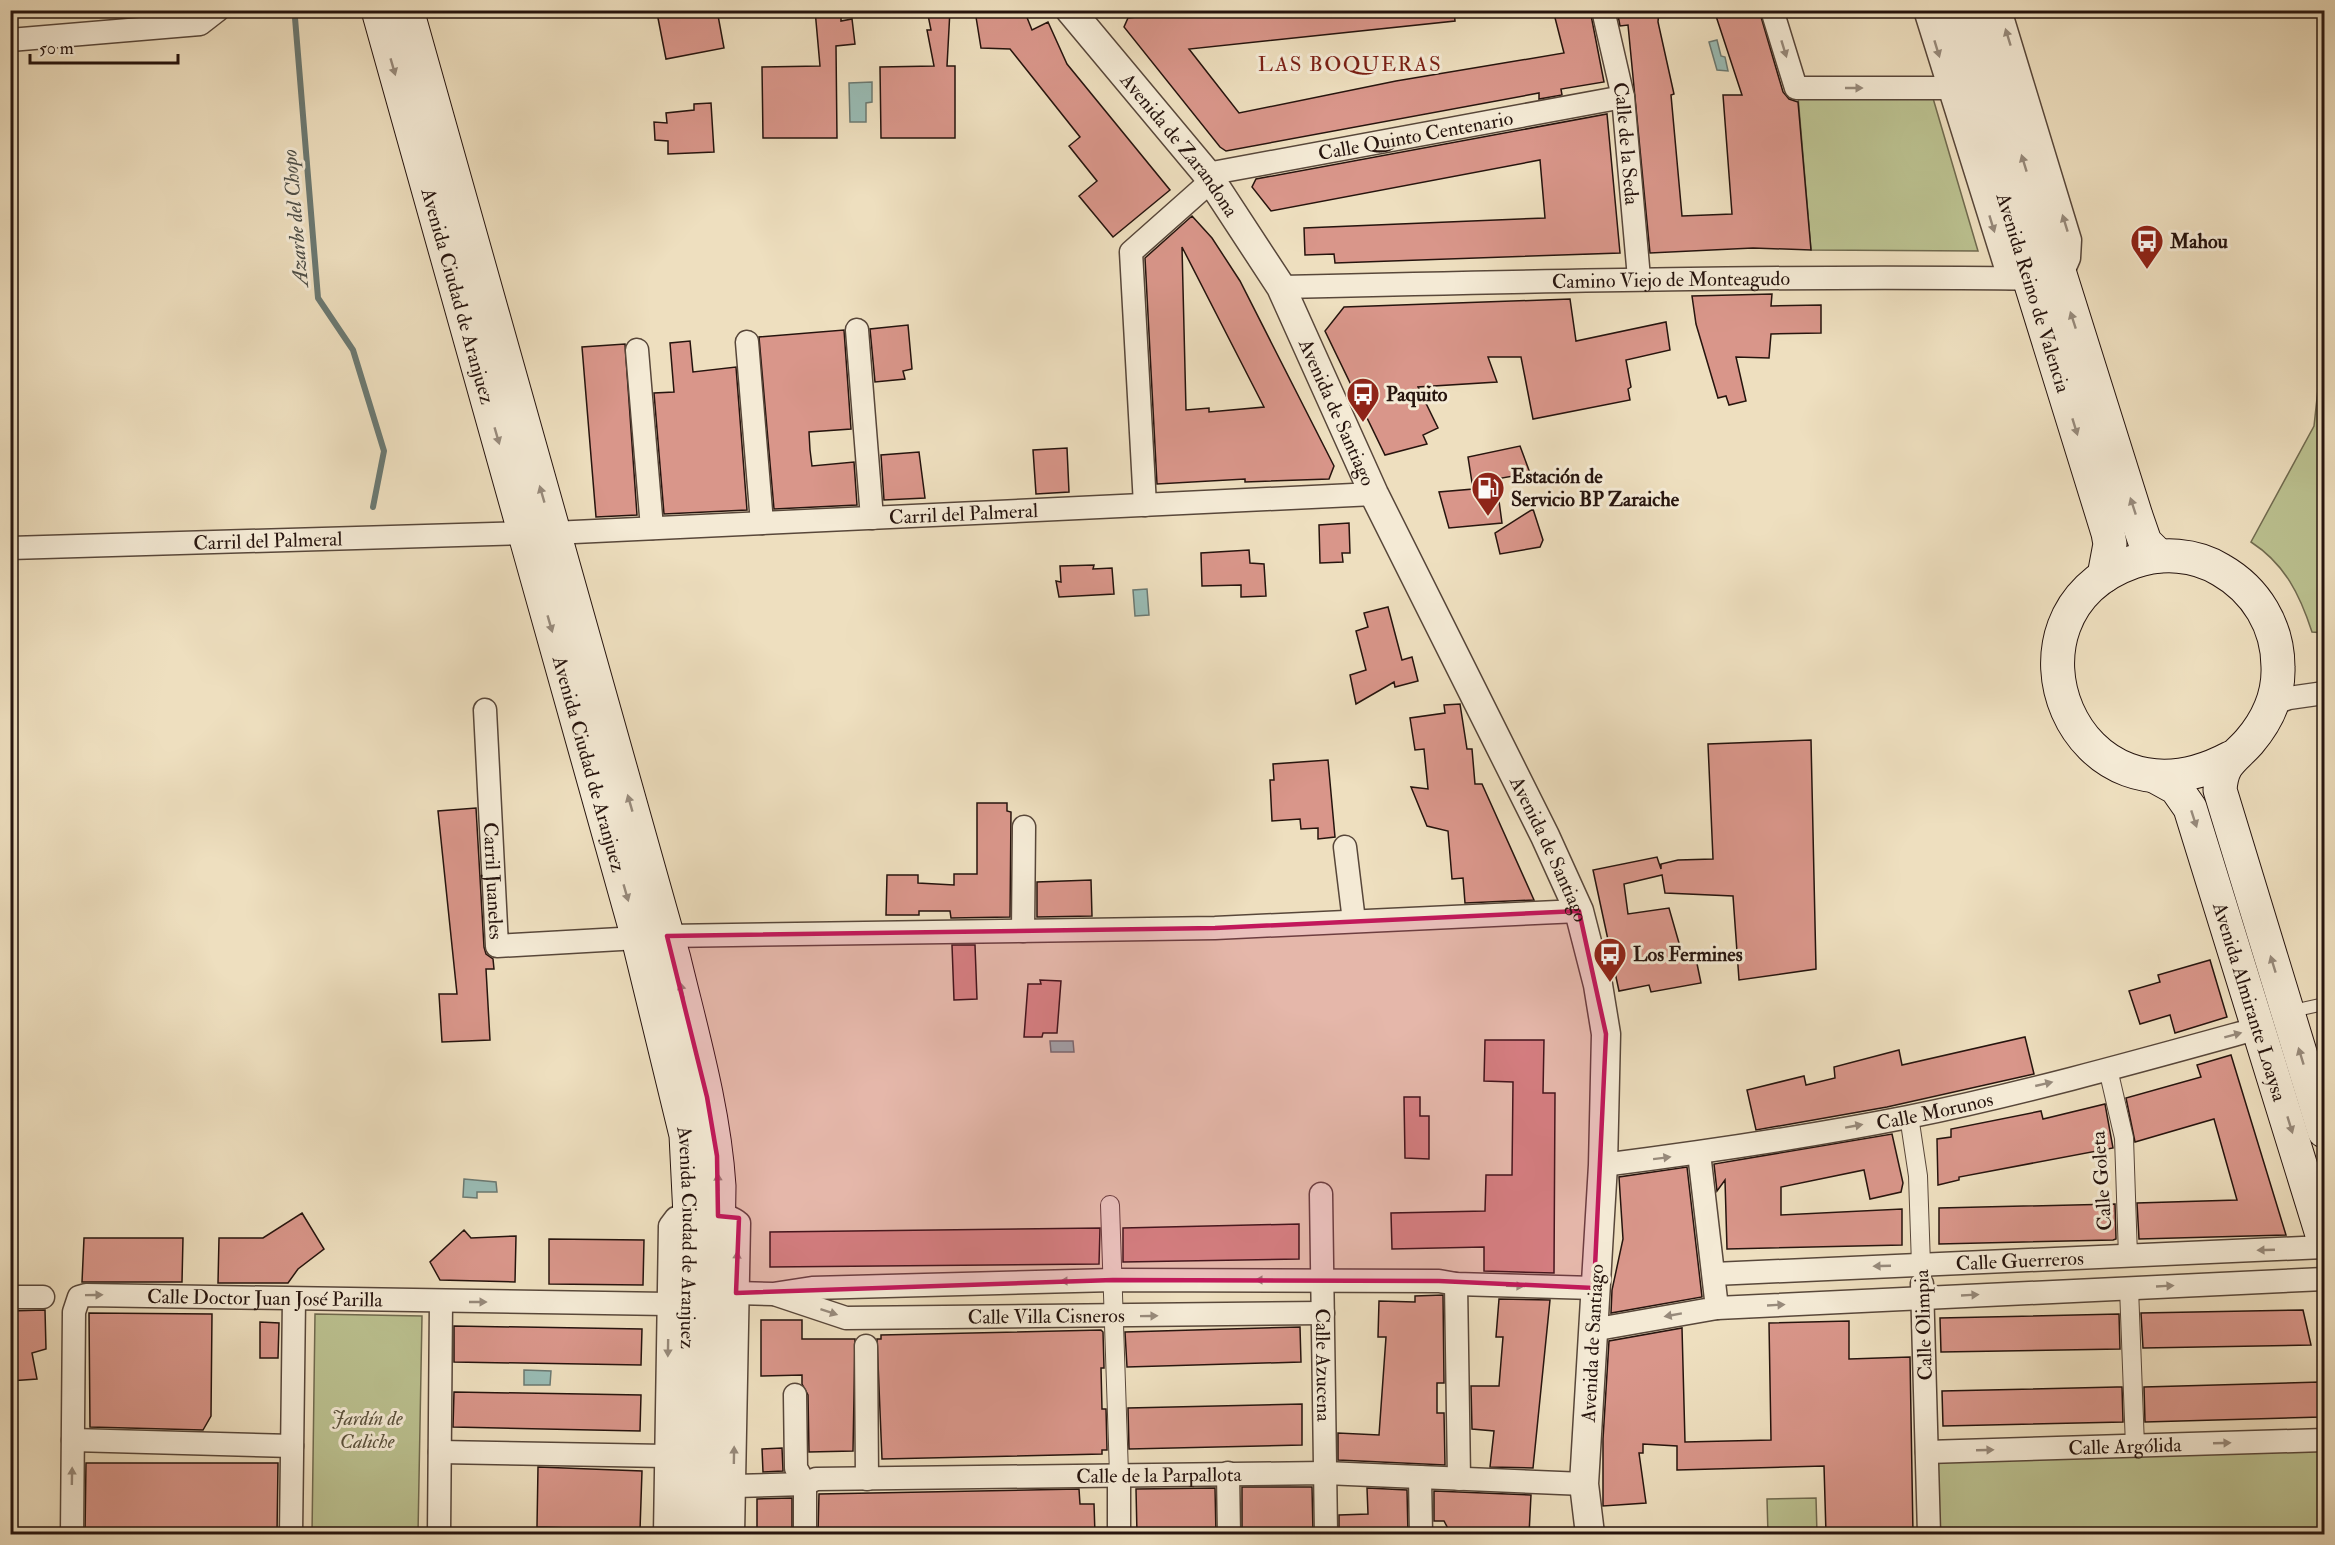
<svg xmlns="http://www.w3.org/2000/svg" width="2335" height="1545" font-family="'IM FELL Double Pica',serif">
<rect width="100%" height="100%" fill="#eedfbf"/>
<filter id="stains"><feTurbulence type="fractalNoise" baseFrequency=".00333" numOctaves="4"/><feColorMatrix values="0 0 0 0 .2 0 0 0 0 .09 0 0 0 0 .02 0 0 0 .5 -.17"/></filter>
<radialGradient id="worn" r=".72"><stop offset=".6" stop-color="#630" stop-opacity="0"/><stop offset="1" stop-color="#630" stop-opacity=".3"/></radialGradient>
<path fill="#bbc190" stroke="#706a4f" stroke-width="1.5" d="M1930 88 1978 251 1811 250 1798 96Z
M2319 380 2324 381V633L2312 632C2300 595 2285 564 2251 542L2314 426Z
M315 1314 422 1316 418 1534H312Z
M2324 1440V1534H1929L1927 1452Z
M1816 1498 1817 1534H1768L1767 1499Z"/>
<path fill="#99bcb5" stroke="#6b7972" stroke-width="1.5" d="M1717 40 1721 56 1725 57 1728 71 1717 70 1709 42Z
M872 82V102L866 103V122H850L849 83Z
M1147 589 1149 615 1135 616 1133 590Z
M1050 1041H1073L1074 1052H1051Z
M464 1179 496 1182 497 1192H477V1198L463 1197Z
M524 1370 551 1371 550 1385H524Z"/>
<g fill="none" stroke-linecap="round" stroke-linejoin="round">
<path stroke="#6b7972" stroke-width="6" d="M295 18 318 298 353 350 384 451 373 507"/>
</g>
<path fill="#d9968a" stroke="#26140e" stroke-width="1.5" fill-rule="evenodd" d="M670 10H717L724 48 666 59 657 13Z
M815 10H841V21L852 19 855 44 836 46 837 138H763L762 67 820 66Z
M927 10H950L947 66H955V138H881L880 67 934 66 927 30H931Z
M991 10H1024L1032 30 1048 22 1067 64 1170 190 1113 237 1079 196 1097 181 1069 146 1080 137 1010 49 981 48 976 17Z
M1201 10H1454L1455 21 1189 49 1239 113 1396 81 1564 53 1553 10H1590L1604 82 1561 89 1562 95 1539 99V93L1226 151 1220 147 1124 27 1128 18Z
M1617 10H1659L1658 22 1674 94 1671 95 1682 216 1732 214 1723 95H1742L1714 10H1759L1783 92 1789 99 1798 102 1811 250 1753 248 1650 253 1628 25 1620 26Z
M711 103 714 152 668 154V141L655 140 654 122 667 123 666 113 694 110V104Z
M1607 114 1620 253 1335 263 1334 254 1305 255 1304 228 1545 218 1540 160 1271 211 1252 187 1256 179Z
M1192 216 1212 238 1240 281 1334 466 1329 479 1245 482V479L1157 484 1145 258ZM1182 247 1264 407 1209 412V408L1186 410Z
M1772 294 1771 306 1821 305V333L1771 334 1769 358 1736 357 1746 401 1729 405 1726 396 1718 398 1696 324 1692 296Z
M1570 299 1576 341 1666 322 1670 350 1626 360 1631 387 1628 389 1630 400 1533 419 1521 357H1488L1497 382 1418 387 1438 428 1423 435 1427 444 1385 455 1325 331 1344 307Z
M908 325 912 369 903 371 905 379 875 382 870 329Z
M844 330 851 429 809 432 810 450 812 466 854 462 857 505 774 509 759 337Z
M690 341 693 372 736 367 747 510 664 514 654 393 674 392 670 343Z
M625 344 637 515 596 517 582 347Z
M1520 446 1530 473 1496 479 1502 523 1449 528 1439 492 1473 489 1468 457Z
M1067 448 1069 492 1036 494 1033 450Z
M919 452 925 498 884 500 881 455Z
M1533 509 1543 540 1540 547 1500 554 1495 533Z
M1349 523 1350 553H1342L1343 562 1320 563 1319 525Z
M1249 550 1250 563 1264 564 1266 596 1241 597V585L1202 586 1201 553Z
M1094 565 1093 569 1112 568 1114 594 1059 597 1056 581 1061 582 1060 566Z
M1388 607 1402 660 1412 657 1418 681 1395 687 1394 682 1356 704 1350 675 1366 670 1356 631 1368 627 1364 613Z
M1460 704 1467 749H1472L1475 784H1482L1534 900 1465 903 1463 878 1452 879 1448 831 1427 826 1411 787 1428 789 1424 749 1415 750 1410 718 1445 713 1444 705Z
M1811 740 1816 969 1739 980 1733 896 1665 893 1662 875 1624 884 1628 914 1669 908 1683 957 1695 954 1701 983 1651 992 1649 985 1619 991 1593 870 1657 857 1661 869V864L1678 860 1713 859 1708 744Z
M1328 760 1335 837 1318 839V828L1301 829 1300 819 1272 821 1270 780H1274L1273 764Z
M977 803H1007V811L1011 812 1010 917 951 918 950 911H919V915H886L887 875H918V883L954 885V874H977Z
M476 808 484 947 486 954 493 959 494 969H486L490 1040 442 1042 439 994H457L438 811Z
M1091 880 1092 916 1037 917V882Z
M952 945H975L977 999 954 1000Z
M2210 960 2227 1017 2175 1033 2170 1015 2140 1024 2129 991 2160 982 2158 975Z
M1040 980 1061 981 1057 1033H1043L1042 1037H1024L1028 984H1041Z
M2025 1037 2034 1074 1887 1107 1756 1130 1747 1090 1804 1076 1806 1085 1835 1078 1834 1067 1899 1050 1902 1065Z
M1485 1040H1544L1543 1093H1555L1554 1273 1484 1271V1247L1392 1249 1391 1213 1485 1211 1486 1175H1512L1513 1082 1484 1081Z
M2231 1055 2286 1235 2139 1239 2137 1203 2237 1200 2214 1119 2135 1142 2126 1098 2201 1077 2197 1065Z
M1404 1097H1420V1116H1429V1159L1405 1158Z
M2105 1104 2113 1148 1959 1177V1180L1938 1185 1937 1139 1951 1137V1129L2041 1111 2043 1119Z
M1892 1134 1903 1183 1901 1192 1870 1199 1864 1170 1781 1187V1215L1902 1209V1245L1727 1249 1725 1180 1717 1191 1714 1164Z
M1687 1167 1702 1297 1611 1313 1612 1290 1623 1239 1619 1177Z
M2115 1204 2116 1239 2113 1240 1939 1244V1208Z
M302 1213 324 1249 298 1269 288 1283H218L219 1238H263Z
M1299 1224V1259L1123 1262V1228Z
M1100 1228 1099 1264 770 1267V1232Z
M464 1230 471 1238 516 1236 515 1282 440 1280 430 1262Z
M84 1238H183L182 1282H82Z
M549 1239 644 1240 643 1285 549 1284Z
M1443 1295 1444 1383H1437V1413H1444L1445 1465 1338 1460V1433L1379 1435 1386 1337H1378L1379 1301 1415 1302V1296Z
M1499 1299 1550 1300 1533 1468 1490 1467 1494 1431 1472 1429 1471 1386H1499L1503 1337H1496Z
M45 1310 46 1349 32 1353 37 1379 10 1381V1311Z
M2303 1310 2311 1345 2143 1348 2141 1313Z
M89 1313 212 1314 211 1416 203 1430 90 1427Z
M2119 1314 2120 1349 1941 1352 1940 1318Z
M761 1320H802V1339H855L853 1451 809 1452 808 1395 802 1384V1375L761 1376Z
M1849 1321V1359L1910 1357 1913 1534H1826L1824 1466 1677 1470V1446L1643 1444V1453H1639L1646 1503 1603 1506V1439L1609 1341 1682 1328 1685 1442 1771 1440 1769 1323Z
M260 1322 279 1323 278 1358H260Z
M454 1326 642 1329 641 1365 454 1362Z
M1300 1327 1301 1362 1127 1367 1125 1332Z
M1101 1330 1103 1332 1104 1368H1101L1102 1409H1106L1107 1450H1102V1454L882 1459 877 1339H881V1335Z
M2320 1382 2321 1417 2145 1422 2144 1387Z
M2117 1387H2122L2123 1422 1943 1426 1942 1391Z
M454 1392 641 1395 640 1431 453 1427Z
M1302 1404V1445L1129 1449 1128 1408Z
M782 1448 783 1471 763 1472 762 1449Z
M86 1463H278L277 1534H85Z
M538 1467 642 1471 640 1530 537 1527Z
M1242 1487H1312L1313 1534H1242Z
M1215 1488 1216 1534H1137L1136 1489Z
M1367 1488 1407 1490 1408 1534H1339V1515L1368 1514Z
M1079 1489 1080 1504H1094L1095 1534H818L819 1494Z
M1434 1491 1531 1495 1529 1534H1451L1444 1521H1434Z
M792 1498V1534H757V1499Z"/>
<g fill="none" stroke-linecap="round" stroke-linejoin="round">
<defs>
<path id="service" d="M2288 1012 2324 1004"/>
<path id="pedestrian" d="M2108 1069 2124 1138 2128 1256
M1909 1116 1918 1176 1921 1265
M1110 1205 1119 1474
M2129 1288 2135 1446"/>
<g id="minor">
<path id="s1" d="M1603 10 1623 97 1639 278"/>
<path d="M1772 10 1796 88H1949"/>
<path d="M1925 10 2009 278"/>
<path d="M10 40 200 24 218 10"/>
<path id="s2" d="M1207 174 1623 97"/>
<path id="s3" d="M1281 287C1541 281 1800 275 2060 279L2069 258 2070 240 2000 10"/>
<path d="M857 330 872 518"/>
<path d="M747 342 762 523"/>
<path d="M637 350 652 528"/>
<path d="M1145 505 1131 252 1211 181"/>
<path id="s4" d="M553 533 1374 494"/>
<path id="s5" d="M10 548 525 533"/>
<path d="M2272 704 2289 698 2324 693"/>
<path id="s6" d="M485 710 497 946 638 938"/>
<path d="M1345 847 1354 921"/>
<path d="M1023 931 1024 827"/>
<path d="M667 936 1215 928 1579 911"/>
<path id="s7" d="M1603 1165C1705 1152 1807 1137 1908 1117 2026 1093 2143 1060 2259 1028"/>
<path id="s8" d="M1321 1194 1326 1534"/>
<path id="s9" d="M1714 1274 2324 1247"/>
<path d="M1456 1284 1459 1479"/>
<path d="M1922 1284 1929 1534"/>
<path id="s10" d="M777 1295 846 1318 1323 1313"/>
<path d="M10 1297H43"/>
<path d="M1717 1308 2324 1279"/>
<path d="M1592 1330 1717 1308 1699 1153"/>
<path d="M866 1346 867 1479"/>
<path d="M795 1395 796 1468 805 1484V1534"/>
<path d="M73 1440 292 1446"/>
<path d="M440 1452 666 1456"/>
<path id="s11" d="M1927 1452 2324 1440"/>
<path d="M1228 1473 1229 1534"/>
<path d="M1119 1474V1534"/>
<path d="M1420 1477 1421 1534"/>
<path id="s12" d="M734 1486 805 1484 816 1479 1325 1473 1584 1484"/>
<path id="s13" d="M72 1534 74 1312 79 1297 86 1295 668 1304 736 1293 773 1294 812 1288 1113 1280 1439 1281 1456 1284 1594 1288"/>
<path d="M291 1534 294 1299"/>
<path d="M439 1534 441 1302"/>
<path d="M665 1534 670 1226 676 1218C694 1215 725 1210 739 1223L733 1534"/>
</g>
<g id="tertiary">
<path id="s14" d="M1070 10 1207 174 1281 287 1374 494 1545 836 1579 911 1598 985 1606 1034 1603 1165 1584 1484 1590 1534"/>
</g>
<g id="secondary">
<path id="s15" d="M378 10 638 938 686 1135 690 1216 685 1534"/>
<path d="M407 10 674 959C692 1034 714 1109 719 1186L714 1534"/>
<path id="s16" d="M1946 10 2108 533 2110 544 2104 576"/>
<path d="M1977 10 2136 516 2145 542 2159 556"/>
<path d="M2230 758C2073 841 1986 614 2133 562 2162 552 2195 554 2221 570 2256 590 2278 626 2278 667 2279 695 2267 721 2249 742 2233 760 2222 762 2220 790L2324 1131"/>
<path id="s17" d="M2156 777 2176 788 2190 808 2324 1241"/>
</g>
</defs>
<use href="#service" stroke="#58473a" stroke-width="14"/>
<use href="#pedestrian" stroke="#58473a" stroke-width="20"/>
<use href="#minor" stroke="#58473a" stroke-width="25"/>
<use href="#tertiary" stroke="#58473a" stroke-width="31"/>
<use href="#secondary" stroke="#26140e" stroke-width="35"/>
<use href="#service" stroke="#f4ead5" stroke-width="12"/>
<use href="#pedestrian" stroke="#f4ead5" stroke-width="18"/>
<use href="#minor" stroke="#f4ead5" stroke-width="22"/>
<use href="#tertiary" stroke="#f4ead5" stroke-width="28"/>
<use href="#secondary" stroke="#f4ead5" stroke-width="33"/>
</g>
<defs><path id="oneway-solid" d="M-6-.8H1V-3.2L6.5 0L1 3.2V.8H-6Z" transform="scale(1.5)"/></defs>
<g fill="#978a7b">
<use href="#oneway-solid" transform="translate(2008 37) rotate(-107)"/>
<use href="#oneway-solid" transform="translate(1784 49) rotate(73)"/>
<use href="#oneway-solid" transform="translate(1937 49) rotate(73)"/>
<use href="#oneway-solid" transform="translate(393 67) rotate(74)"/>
<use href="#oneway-solid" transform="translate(1854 88)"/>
<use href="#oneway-solid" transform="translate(2024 163) rotate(-107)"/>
<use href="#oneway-solid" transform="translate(2065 223) rotate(-107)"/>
<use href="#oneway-solid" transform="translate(1992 224) rotate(73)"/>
<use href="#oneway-solid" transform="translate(2073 320) rotate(-108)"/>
<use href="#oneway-solid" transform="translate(2075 427) rotate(73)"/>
<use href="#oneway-solid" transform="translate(497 436) rotate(74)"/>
<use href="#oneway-solid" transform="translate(542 494) rotate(-106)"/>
<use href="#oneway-solid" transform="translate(2133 506) rotate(-108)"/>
<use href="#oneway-solid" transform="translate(550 624) rotate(74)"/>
<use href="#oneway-solid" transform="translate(630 803) rotate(-106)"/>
<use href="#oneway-solid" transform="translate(2194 819) rotate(72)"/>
<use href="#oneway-solid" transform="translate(626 893) rotate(74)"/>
<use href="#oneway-solid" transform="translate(2273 964) rotate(-107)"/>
<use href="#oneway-solid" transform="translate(682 991) rotate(-103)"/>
<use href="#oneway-solid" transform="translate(2233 1035) rotate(-15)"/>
<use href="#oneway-solid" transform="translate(2301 1056) rotate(-107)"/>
<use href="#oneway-solid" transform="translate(2044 1084) rotate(-13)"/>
<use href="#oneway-solid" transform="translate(2290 1125) rotate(73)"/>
<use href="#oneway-solid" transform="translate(1854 1126) rotate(-10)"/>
<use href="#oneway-solid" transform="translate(1662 1158) rotate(-7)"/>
<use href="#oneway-solid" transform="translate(718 1182) rotate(-92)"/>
<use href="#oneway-solid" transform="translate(2266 1250) rotate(178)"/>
<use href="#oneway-solid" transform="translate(737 1260) rotate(-88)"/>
<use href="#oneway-solid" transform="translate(1882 1266) rotate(178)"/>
<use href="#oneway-solid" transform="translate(1264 1280) rotate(180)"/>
<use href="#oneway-solid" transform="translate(1069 1281) rotate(179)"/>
<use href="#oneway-solid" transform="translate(1515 1286) rotate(2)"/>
<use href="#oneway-solid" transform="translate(2165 1286) rotate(-3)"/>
<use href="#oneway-solid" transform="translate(94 1295) rotate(-1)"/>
<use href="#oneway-solid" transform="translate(1970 1295) rotate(-3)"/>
<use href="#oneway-solid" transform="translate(478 1302)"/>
<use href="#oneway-solid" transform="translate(1776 1305) rotate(-3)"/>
<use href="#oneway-solid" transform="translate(829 1312) rotate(18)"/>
<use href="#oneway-solid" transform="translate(1673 1315) rotate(170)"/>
<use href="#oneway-solid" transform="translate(1149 1316) rotate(-1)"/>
<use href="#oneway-solid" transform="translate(668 1348) rotate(91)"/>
<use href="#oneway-solid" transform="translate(2222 1443) rotate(-2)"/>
<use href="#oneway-solid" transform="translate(1985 1450) rotate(-2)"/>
<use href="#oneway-solid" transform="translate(734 1455) rotate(-89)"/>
<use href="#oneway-solid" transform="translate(72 1476) rotate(-89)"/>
</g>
<path fill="#c2185b" fill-opacity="0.2" stroke="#c2185b" stroke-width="4.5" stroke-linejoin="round" d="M1579 911 1606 1034 1594 1288 1439 1281 1113 1280 736 1293 739 1218 718 1216 717 1156 707 1097 667 936 1215 928Z"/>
<defs>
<symbol id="bus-pin" viewBox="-11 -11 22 30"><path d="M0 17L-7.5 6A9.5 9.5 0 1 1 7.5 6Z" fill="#8f2418" stroke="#f4ead5"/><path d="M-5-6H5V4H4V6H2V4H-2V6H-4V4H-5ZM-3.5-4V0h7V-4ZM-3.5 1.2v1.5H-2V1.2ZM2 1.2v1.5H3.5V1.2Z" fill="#fff"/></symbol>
<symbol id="fuel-pin" viewBox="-11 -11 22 30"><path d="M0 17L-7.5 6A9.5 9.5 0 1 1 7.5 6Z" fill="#8f2418" stroke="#f4ead5"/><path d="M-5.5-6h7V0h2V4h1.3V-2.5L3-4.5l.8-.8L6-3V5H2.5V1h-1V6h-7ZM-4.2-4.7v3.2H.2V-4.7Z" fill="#fff"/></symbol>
</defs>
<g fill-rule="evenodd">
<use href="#bus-pin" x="2128" y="222" width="38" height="52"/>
<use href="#bus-pin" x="1344" y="375" width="38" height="52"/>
<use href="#fuel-pin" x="1469" y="469" width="38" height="52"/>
<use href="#bus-pin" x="1591" y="935" width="38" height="52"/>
</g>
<g text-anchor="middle" stroke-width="6" stroke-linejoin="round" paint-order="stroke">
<g font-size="20" fill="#26140e" stroke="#f4ead5">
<text dy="7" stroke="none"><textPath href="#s2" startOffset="212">Calle Quinto Centenario</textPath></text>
<text dy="7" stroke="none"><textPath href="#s1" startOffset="136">Calle de la Seda</textPath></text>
<text dy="7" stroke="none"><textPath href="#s14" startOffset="174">Avenida de Zarandona</textPath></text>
<text dy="7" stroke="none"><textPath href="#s3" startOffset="390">Camino Viejo de Monteagudo</textPath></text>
<text dy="7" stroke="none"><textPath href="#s16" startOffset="296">Avenida Reino de Valencia</textPath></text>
<text dy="7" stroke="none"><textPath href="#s15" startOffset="297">Avenida Ciudad de Aranjuez</textPath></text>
<text dy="7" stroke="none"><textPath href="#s14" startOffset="486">Avenida de Santiago</textPath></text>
<text dy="7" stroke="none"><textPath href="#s4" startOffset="411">Carril del Palmeral</textPath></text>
<text dy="7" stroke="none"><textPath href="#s5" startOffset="258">Carril del Palmeral</textPath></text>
<text dy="7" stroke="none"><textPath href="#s15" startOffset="783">Avenida Ciudad de Aranjuez</textPath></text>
<text dy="7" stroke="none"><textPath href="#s14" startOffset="972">Avenida de Santiago</textPath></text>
<text dy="7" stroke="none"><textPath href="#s6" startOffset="171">Carril Juaneles</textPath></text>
<text dy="7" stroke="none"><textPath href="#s17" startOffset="250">Avenida Almirante Loaysa</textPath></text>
<text dy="7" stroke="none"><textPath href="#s7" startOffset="336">Calle Morunos</textPath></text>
<text transform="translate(2101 1181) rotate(-94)" y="7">Calle Goleta</text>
<text dy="7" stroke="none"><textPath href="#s15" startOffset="1269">Avenida Ciudad de Aranjuez</textPath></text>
<text dy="7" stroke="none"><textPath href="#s9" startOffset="306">Calle Guerreros</textPath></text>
<text dy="7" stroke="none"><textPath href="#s13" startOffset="424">Calle Doctor Juan José Parilla</textPath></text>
<text dy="7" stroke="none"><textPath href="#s10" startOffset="273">Calle Villa Cisneros</textPath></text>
<text transform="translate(1923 1325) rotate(-92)" y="7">Calle Olimpia</text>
<text transform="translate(1592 1343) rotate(-87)" y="7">Avenida de Santiago</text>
<text dy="7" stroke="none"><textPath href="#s8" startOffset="171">Calle Azucena</textPath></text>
<text dy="7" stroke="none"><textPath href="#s11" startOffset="198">Calle Argólida</textPath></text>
<text dy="7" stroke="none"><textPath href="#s12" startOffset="426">Calle de la Parpallota</textPath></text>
</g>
<g font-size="20" font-weight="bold" fill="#26140e" stroke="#f4ead5" text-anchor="start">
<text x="2170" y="248">Mahou</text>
<text x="1386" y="401">Paquito</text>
<text x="1511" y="483">Estación de<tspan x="1511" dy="23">Servicio BP Zaraiche</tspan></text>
<text x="1633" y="961">Los Fermines</text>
</g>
<g font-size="20" font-style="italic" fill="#5a513c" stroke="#f4ead5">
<text x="367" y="1425">Jardín de<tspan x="367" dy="23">Caliche</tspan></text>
</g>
<g font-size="21" letter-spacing="1.5" fill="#7a1f14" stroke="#f4ead5">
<text x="1350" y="71">LAS BOQUERAS</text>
</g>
<g font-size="21" font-style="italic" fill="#4e4f48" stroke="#f4ead5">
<text transform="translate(295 218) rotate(-95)" y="7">Azarbe del Chopo</text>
</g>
</g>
<rect width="2335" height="1545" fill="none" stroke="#eedfbf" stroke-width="36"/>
<rect x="12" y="12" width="2311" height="1521" fill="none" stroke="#26140e" stroke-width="3"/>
<rect x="18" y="18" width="2299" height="1509" fill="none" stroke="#26140e" stroke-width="1.5"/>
<path d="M30 54v9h148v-9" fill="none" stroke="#26140e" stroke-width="3"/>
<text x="39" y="54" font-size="18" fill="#26140e" stroke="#f4ead5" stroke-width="4.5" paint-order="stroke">50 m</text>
<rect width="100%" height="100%" filter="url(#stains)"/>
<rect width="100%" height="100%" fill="url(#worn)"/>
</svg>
